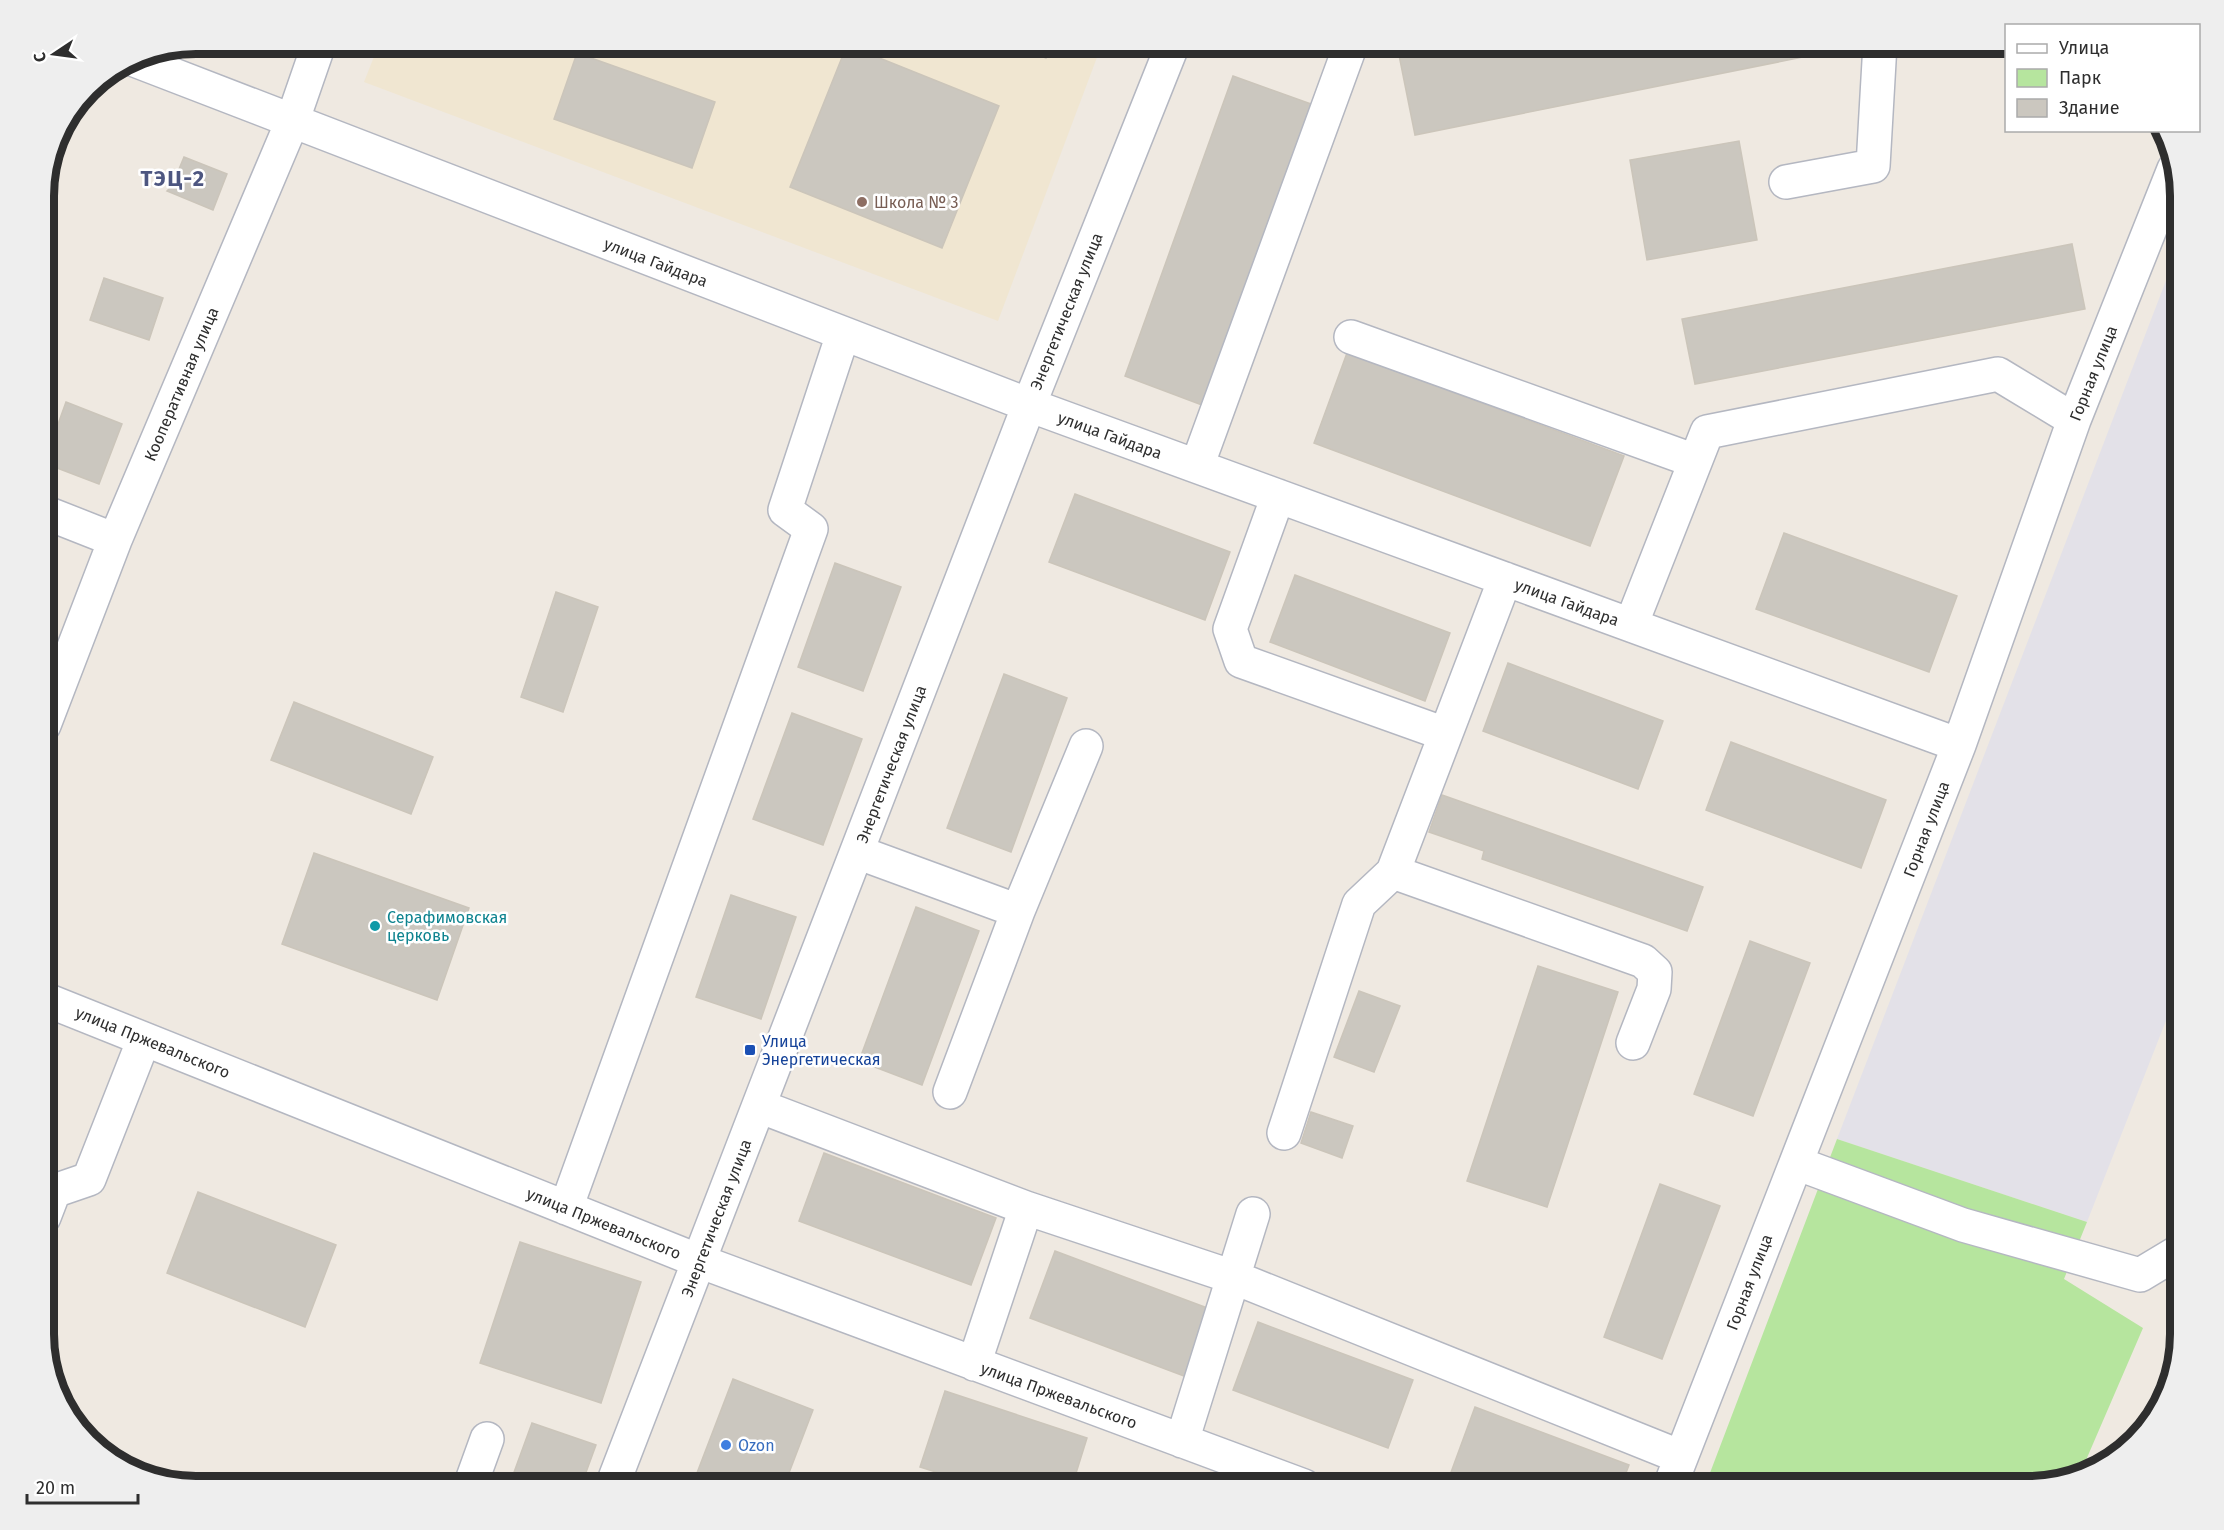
<svg xmlns="http://www.w3.org/2000/svg" width="2224" height="1530" font-family="'Fira Sans',sans-serif">
<rect width="100%" height="100%" fill="#efe9e1"/>
<path fill="#e3e1e8" d="M2180 244V985L2087 1222 1837 1139Z"/>
<path fill="#f0e6d1" d="M379 44H1102L998 321 364 82Z"/>
<path fill="#b6e59e" d="M1837 1139 2087 1222 2064 1279 2143 1328 2080 1474 2028 1486H1705Z"/>
<path fill="#cbc7bf" stroke="#cbc5ba" stroke-width="1.5" d="M1010 44H1052L1046 58Z
M1456 44H1805L1808 56 1415 135 1399 55Z
M847 45 999 106 942 248 790 187Z
M577 53 715 102 692 168 554 119Z
M1233 76 1311 104 1202 405 1125 376Z
M1739 141 1757 240 1647 260 1630 160Z
M184 157 227 174 213 210 167 191 172 186Z
M2072 244 2085 309 1695 384 1682 319Z
M104 278 163 298 149 340 90 320Z
M1347 353 1624 456 1590 546 1314 443Z
M66 402 122 424 99 484 44 463Z
M1075 494 1230 552 1205 620 1049 562Z
M1784 533 1957 596 1929 672 1756 609Z
M44 549 55 552 44 595Z
M835 563 901 587 863 691 798 667Z
M1295 575 1450 633 1425 701 1270 642Z
M556 592 598 607 563 712 521 697Z
M1508 663 1663 721 1638 789 1483 731Z
M1004 674 1067 698 1011 852 947 828Z
M294 702 433 757 411 814 271 760Z
M792 713 862 739 823 845 753 819Z
M1731 742 1886 800 1861 868 1706 810Z
M1442 795 1703 887 1687 931 1482 859 1484 851 1429 832Z
M314 853 469 908 437 1000 282 944Z
M731 895 796 917 761 1019 696 997Z
M916 907 979 931 922 1085 859 1061Z
M1750 941 1810 963 1753 1116 1694 1094Z
M1538 966 1618 992 1547 1207 1467 1181Z
M1359 991 1400 1006 1374 1072 1334 1057Z
M1311 1112 1353 1126 1342 1158 1301 1143Z
M824 1153 996 1218 971 1285 799 1221Z
M1660 1184 1720 1206 1662 1359 1604 1337Z
M198 1192 336 1245 305 1327 167 1273Z
M520 1242 641 1282 601 1403 480 1363Z
M1055 1251 1210 1309 1184 1376 1030 1318Z
M1258 1322 1413 1380 1388 1448 1233 1390Z
M733 1379 813 1410 784 1486H692Z
M945 1391 1087 1438 1072 1486H980L920 1467Z
M1475 1407 1629 1465 1621 1486H1481L1450 1475Z
M532 1423 596 1445 581 1486H509Z"/>
<g fill="none" stroke-linecap="round" stroke-linejoin="round">
<defs>
<path id="minor" d="M132 59 1029 405 1959 745
M1786 182 1873 166 1880 44
M1351 337 1695 461
M1197 466 1351 44
M1278 496 1230 629 1241 661 1445 734
M44 512 115 540
M1505 579 1393 872 1643 961 1655 972 1654 989 1633 1043
M1631 625 1707 432 1998 374 2074 420
M44 725 115 540 292 122 319 44
M857 852 1018 911
M44 999 699 1261 1304 1486
M950 1092 1018 911 1086 746
M759 1106 1026 1208 974 1364
M1284 1133 1359 904 1393 872
M1796 1163 1963 1225 2140 1275 2180 1251
M566 1208 811 529 785 510 843 334
M1026 1208 1233 1277 1681 1457
M44 1217 54 1191 89 1179 144 1039
M1182 1441 1253 1214
M470 1486 487 1439
M612 1486 1029 405 1173 44
M1670 1486 1959 745 2074 420 2174 169"/>
</defs>
<use href="#minor" stroke="#b4b7c1" stroke-width="36"/>
<use href="#minor" stroke="#fff" stroke-width="33"/>
</g>
<circle fill="#8d6e63" stroke="#fff" stroke-width="2" cx="862" cy="202" r="6"/>
<circle fill="#0f9aa8" stroke="#fff" stroke-width="2" cx="375" cy="926" r="6"/>
<rect fill="#1a4fb4" stroke="#fff" stroke-width="2" x="744" y="1044" width="12" height="12" rx="3"/>
<circle fill="#3f7fe0" stroke="#fff" stroke-width="2" cx="726" cy="1445" r="6"/>
<g text-anchor="middle" stroke-width="5" stroke-linejoin="round" paint-order="stroke">
<g font-size="16" fill="#785e54" stroke="#fff" text-anchor="start">
<text x="874" y="208">Школа № 3</text>
</g>
<g font-size="16" fill="#2e2e2e" stroke="#fff">
<text transform="translate(656 262) rotate(21)" y="6">улица Гайдара</text>
<text transform="translate(1066 311) rotate(-68)" y="6">Энергетическая улица</text>
<text transform="translate(2093 373) rotate(-68)" y="6">Горная улица</text>
<text transform="translate(181 384) rotate(-67)" y="6">Кооперативная улица</text>
<text transform="translate(1110 435) rotate(20)" y="6">улица Гайдара</text>
<text transform="translate(1567 602) rotate(20)" y="6">улица Гайдара</text>
<text transform="translate(891 764) rotate(-69)" y="6">Энергетическая улица</text>
<text transform="translate(1926 829) rotate(-69)" y="6">Горная улица</text>
<text transform="translate(153 1042) rotate(22)" y="6">улица Пржевальского</text>
<text transform="translate(716 1218) rotate(-69)" y="6">Энергетическая улица</text>
<text transform="translate(604 1223) rotate(22)" y="6">улица Пржевальского</text>
<text transform="translate(1749 1282) rotate(-69)" y="6">Горная улица</text>
<text transform="translate(1059 1395) rotate(20)" y="6">улица Пржевальского</text>
</g>
<g font-size="16" fill="#0d838f" stroke="#fff" text-anchor="start">
<text x="387" y="923">Серафимовская<tspan x="387" dy="18">церковь</tspan></text>
</g>
<g font-size="16" fill="#164399" stroke="#fff" text-anchor="start">
<text x="762" y="1047">Улица<tspan x="762" dy="18">Энергетическая</tspan></text>
</g>
<g font-size="16" fill="#366cbe" stroke="#fff" text-anchor="start">
<text x="738" y="1451">Ozon</text>
</g>
<g font-size="22" font-weight="bold" letter-spacing="1.5" fill="#4d5680" stroke="#fff">
<text x="173" y="186">ТЭЦ-2</text>
</g>
</g>
<path d="M0 0H2224V1530H0ZM196 54H2028A142 142 0 0 1 2170 196V1334A142 142 0 0 1 2028 1476H196A142 142 0 0 1 54 1334V196A142 142 0 0 1 196 54Z" fill="#eee" fill-rule="evenodd"/>
<path fill="none" stroke="#2e2e2e" stroke-width="8" d="M196 54H2028A142 142 0 0 1 2170 196V1334A142 142 0 0 1 2028 1476H196A142 142 0 0 1 54 1334V196A142 142 0 0 1 196 54Z"/>
<rect x="2005" y="24" width="195" height="108" fill="#ffffff" stroke="#ababab" stroke-width="1.5"/>
<rect x="2017" y="44" width="30" height="9" fill="#ffffff" stroke="#ababab" stroke-width="1.5"/>
<text x="2059" y="54" font-size="18" fill="#2e2e2e">Улица</text>
<rect x="2017" y="69" width="30" height="18" fill="#b6e59e" stroke="#ababab" stroke-width="1.5"/>
<text x="2059" y="84" font-size="18" fill="#2e2e2e">Парк</text>
<rect x="2017" y="99" width="30" height="18" fill="#cbc7bf" stroke="#ababab" stroke-width="1.5"/>
<text x="2059" y="114" font-size="18" fill="#2e2e2e">Здание</text>
<g transform="translate(54 54) rotate(257)" stroke="#ffffff" stroke-width="4.5" paint-order="stroke">
<path d="M0-4.5L10 22L0 15L-10 22Z" fill="#2e2e2e"/>
<text y="-9" font-size="16" font-weight="bold" text-anchor="middle" fill="#2e2e2e">С</text>
</g>
<path d="M27 1494v9h111v-9" fill="none" stroke="#2e2e2e" stroke-width="3"/>
<text x="36" y="1494" font-size="18" fill="#2e2e2e" stroke="#ffffff" stroke-width="4.5" paint-order="stroke">20 m</text>
</svg>
